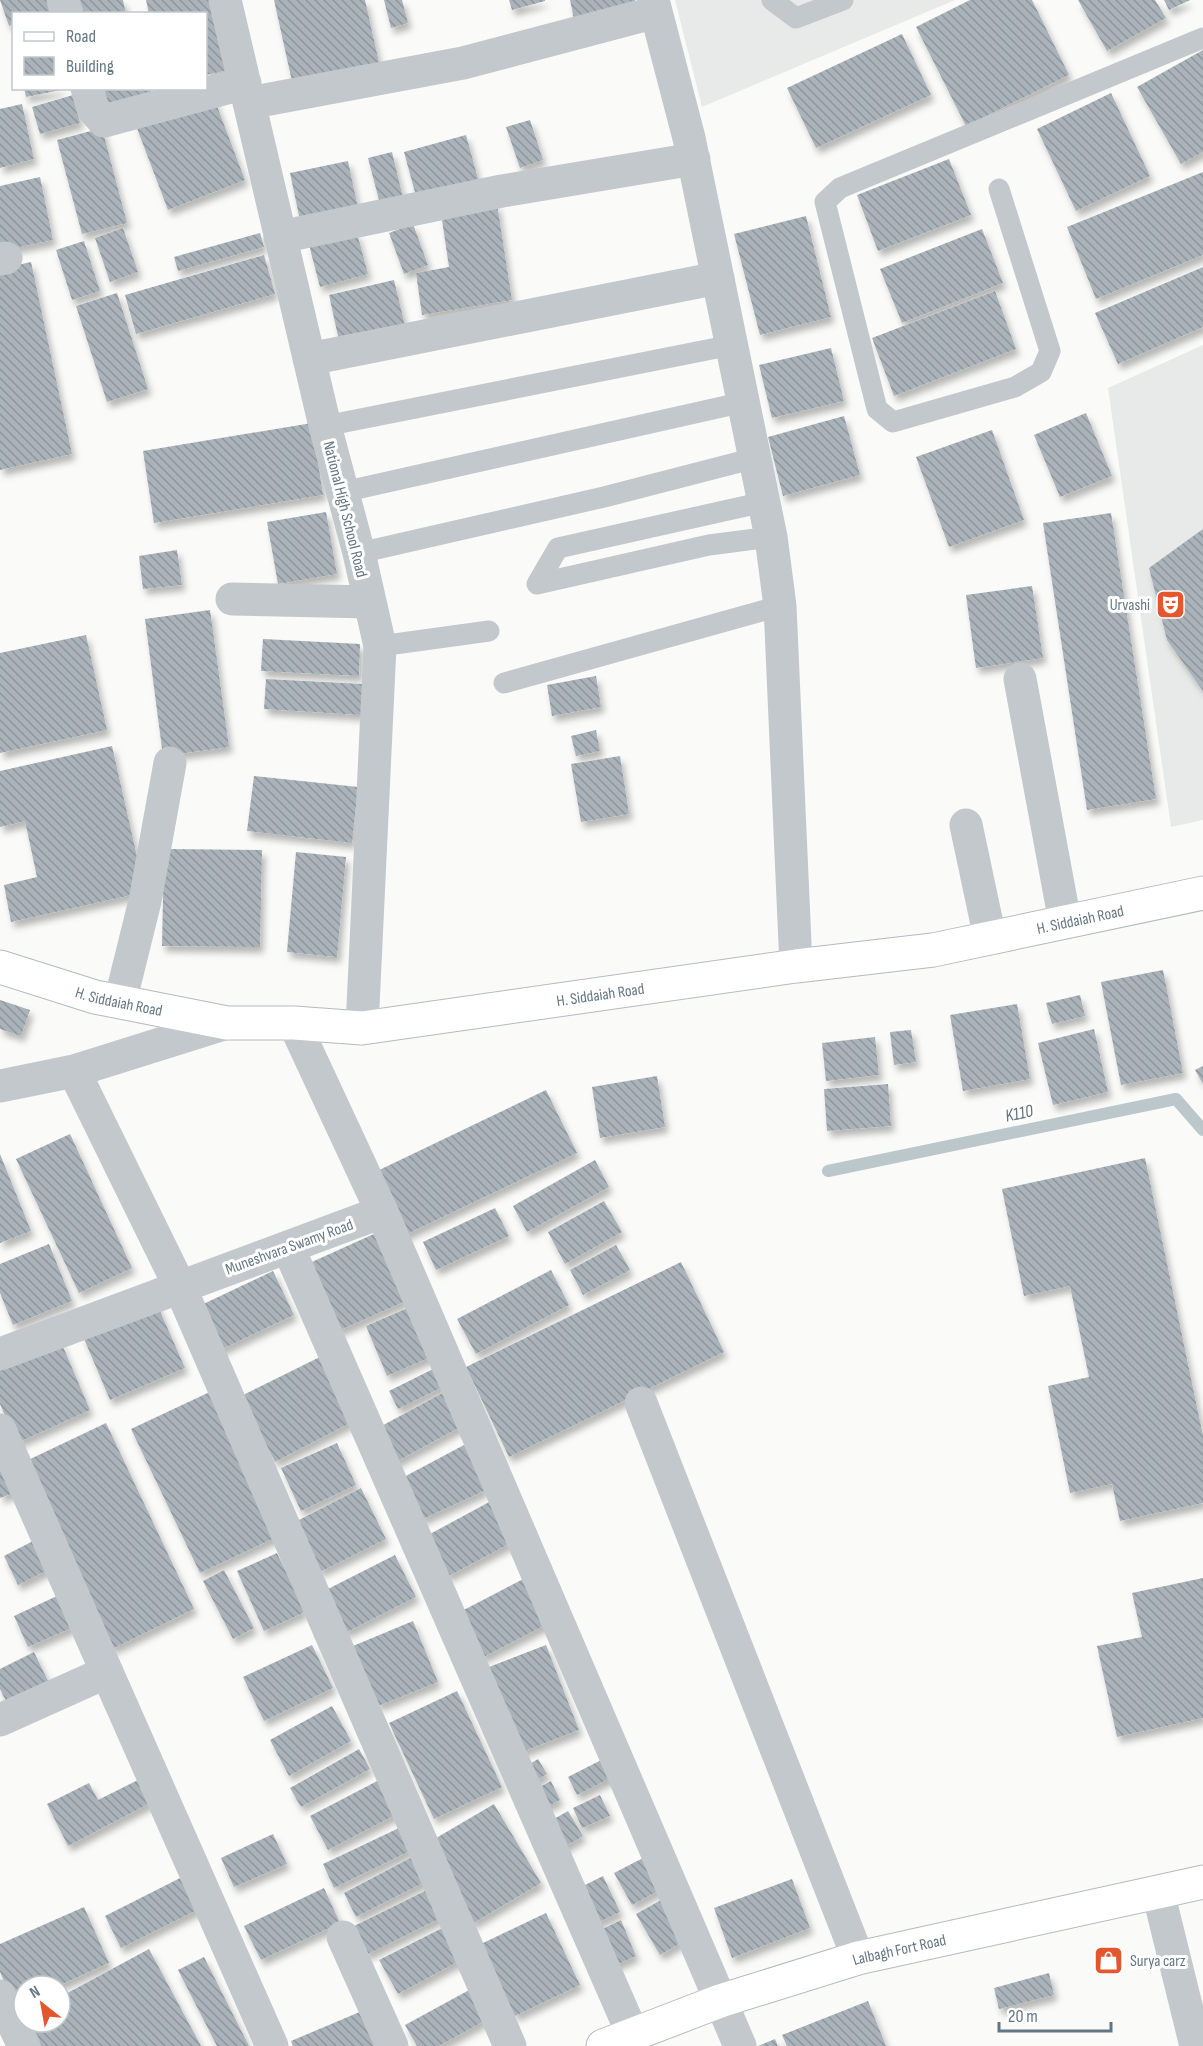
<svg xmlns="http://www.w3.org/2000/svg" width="1203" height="2046" font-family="'Sofia Sans Condensed',sans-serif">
<defs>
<pattern id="building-back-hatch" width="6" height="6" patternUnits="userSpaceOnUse" patternTransform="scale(1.5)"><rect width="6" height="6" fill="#aab3b9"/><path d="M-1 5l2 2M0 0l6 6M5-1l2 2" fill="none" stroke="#8e969c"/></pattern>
<filter id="shadow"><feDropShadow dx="3.5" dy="6" stdDeviation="3" flood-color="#0004"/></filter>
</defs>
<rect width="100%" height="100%" fill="#fafaf8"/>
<path fill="#e8e9e9" d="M675 0H955L702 107Z
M1203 345V820L1171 827 1108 388Z"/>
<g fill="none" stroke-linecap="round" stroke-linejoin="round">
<path stroke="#bbc7cb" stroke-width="12" d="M828 1171 1176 1099 1203 1130"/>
</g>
<path fill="url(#building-back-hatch)" filter="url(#shadow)" d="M0 0H56L59 10 49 14H14V24L9 26Z
M72 0H123L126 14H76Z
M146 0H217L232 69 206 75V14H149Z
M274 0H365L380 67 293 86Z
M384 0H402L408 23 391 28Z
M509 0H545V1L512 10Z
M570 0H635L638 11 575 24Z
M970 0H1032L1069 75 966 126 916 27Z
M1078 0H1155L1166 18 1107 51Z
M1164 0H1190L1169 10Z
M902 34 931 95 816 148 787 88Z
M1203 50V152L1181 164 1137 87Z
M24 88H61V90L26 97Z
M95 88H150L152 96 101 110Z
M212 93 245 180 168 210 135 123Z
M1111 93 1150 176 1076 211 1037 129Z
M73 95 80 123 40 134 32 107Z
M22 104 34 159 0 168V109Z
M530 120 543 160 520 168 506 127Z
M102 128 127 223 82 234 57 140Z
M466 135 478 179 416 196 404 152Z
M392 152 403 198 380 204 368 158Z
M949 159 971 215 878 251 857 195Z
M348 161 360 218 302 230 290 173Z
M1203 172V255L1096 299 1067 227Z
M40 177 53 240 0 251V186Z
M497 204 512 300 422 315 416 273 449 267 441 213Z
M806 216 831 317 760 335 734 234Z
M413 224 428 265 404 274 389 233Z
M123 228 138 272 110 282 95 238Z
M982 229 1003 283 902 323 880 269Z
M260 233 264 247 178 271 174 257Z
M357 233 368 274 320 287 309 245Z
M84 241 100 291 72 300 56 250Z
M264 255 275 294 136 334 125 295Z
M31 262 72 454 0 470V269Z
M1203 267V327L1118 364 1095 313Z
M394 280 407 334 341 350 329 295Z
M995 291 1016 349 894 396 872 338Z
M117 293 148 389 107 402 76 306Z
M831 348 844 401 772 418 759 365Z
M1086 413 1112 476 1060 497 1034 435Z
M844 416 860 475 783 496 768 437Z
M312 423 323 495 154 523 143 451Z
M992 430 1024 520 949 547 916 457Z
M326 512 337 574 278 584 267 522Z
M1111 513 1156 799 1087 810 1043 523Z
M1203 529V691L1167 640 1149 568Z
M177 550 182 585 143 589 139 556Z
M1032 586 1043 658 976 668 966 595Z
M210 610 229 747 163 756 145 619Z
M86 635 107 730 0 753V653Z
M263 639 360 644 359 676 261 671Z
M596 676 601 707 552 716 547 685Z
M266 679 363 684 361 715 264 709Z
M596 730 600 751 576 756 571 736Z
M112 746 145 892 11 922 4 885 37 877 25 821 0 827V771Z
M620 756 629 814 581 822 571 764Z
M254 776 358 787 352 843 247 831Z
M164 849 262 850 260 947 162 946Z
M296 852 346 857 337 957 287 952Z
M1163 970 1183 1073 1121 1085 1101 982Z
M1080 995 1085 1016 1052 1024 1046 1003Z
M0 1000 30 1010 21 1036 0 1029Z
M1017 1004 1030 1079 963 1091 950 1015Z
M1094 1029 1108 1092 1053 1105 1038 1043Z
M911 1030 916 1062 894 1065 890 1032Z
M875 1037 879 1075 826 1081 822 1043Z
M1203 1066V1084L1195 1070Z
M657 1076 665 1127 600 1138 592 1087Z
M888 1084 891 1126 827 1131 824 1089Z
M546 1090 577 1153 403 1236 373 1173Z
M70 1134 132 1268 79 1293 16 1159Z
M0 1154 31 1231 0 1243Z
M1145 1158 1203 1436V1503L1120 1521 1112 1484 1070 1493 1048 1386 1089 1377 1070 1286 1024 1296 1002 1189Z
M595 1160 609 1187 527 1232 513 1206Z
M604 1201 622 1232 565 1264 548 1232Z
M495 1208 509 1236 436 1270 423 1242Z
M376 1233 406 1301 338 1331 303 1266Z
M49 1244 72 1301 13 1325 0 1293V1264Z
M616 1245 630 1270 583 1295 570 1270Z
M681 1262 724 1352 509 1457 466 1367Z
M551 1270 569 1305 476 1354 457 1319Z
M273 1271 294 1315 216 1352 195 1308Z
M156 1302 185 1368 110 1400 82 1334Z
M417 1304 438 1354 387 1376 366 1326Z
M61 1342 90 1410 17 1443 0 1404V1369Z
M326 1354 354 1421 275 1462 241 1396Z
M441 1365 451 1383 398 1409 389 1391Z
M214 1390 283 1534 200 1573 131 1429Z
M448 1390 466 1424 394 1463 376 1429Z
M106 1423 194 1609 112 1649 24 1462Z
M0 1442 19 1491 0 1498Z
M337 1443 356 1485 301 1511 281 1468Z
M464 1445 486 1490 421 1520 402 1478Z
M361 1488 386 1539 320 1572 295 1522Z
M491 1501 511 1543 447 1577 430 1534Z
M35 1540 50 1569 18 1585 4 1556Z
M277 1553 305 1612 264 1631 237 1571Z
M395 1555 416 1597 345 1633 324 1591Z
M224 1570 254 1628 233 1639 203 1581Z
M529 1576 553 1621 482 1658 458 1613Z
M1203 1578V1718L1117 1737 1097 1646 1142 1637 1132 1593Z
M59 1595 74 1627 28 1647 14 1616Z
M413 1621 438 1682 378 1706 353 1646Z
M312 1645 333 1688 264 1721 243 1677Z
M546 1645 579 1730 514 1755 481 1670Z
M34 1652 51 1687 9 1707 0 1689V1669Z
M457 1691 502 1787 434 1819 389 1723Z
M332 1706 351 1741 289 1776 270 1740Z
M359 1749 370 1769 301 1807 290 1788Z
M611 1755 621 1773 577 1795 568 1777Z
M538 1759 547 1774 532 1783 523 1768Z
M148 1775 160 1798 68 1846 47 1804 89 1783 98 1800Z
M381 1779 399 1813 328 1850 310 1816Z
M551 1781 560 1800 542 1809 532 1791Z
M600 1795 610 1816 582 1828 573 1808Z
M494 1804 541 1883 472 1924 426 1844Z
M568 1811 583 1836 560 1850 545 1824Z
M401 1827 412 1850 334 1888 323 1864Z
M273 1834 287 1864 234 1887 221 1858Z
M414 1856 427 1881 356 1917 344 1893Z
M645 1857 662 1889 632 1905 614 1873Z
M192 1872 209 1904 121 1948 105 1916Z
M603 1876 620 1912 591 1926 573 1891Z
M792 1879 810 1928 732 1958 714 1908Z
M437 1885 451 1913 366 1955 352 1927Z
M324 1888 340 1923 261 1960 244 1926Z
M661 1900 684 1941 660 1955 636 1914Z
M84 1907 109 1963 58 1986H24V2001L15 2005 0 1972V1944Z
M546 1913 580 1985 515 2016 481 1944Z
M621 1920 636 1956 605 1970 590 1935Z
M448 1925 465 1958 398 1994 379 1960Z
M149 1949 201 2046H39L26 2022H60V1997Z
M204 1957 249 2046H217L178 1970Z
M1049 1973 1054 1995 999 2009 994 1988Z
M471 1989 488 2019 439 2046H417L405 2025Z
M868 2001 886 2046H787L782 2035Z
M362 2011 377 2046H293L291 2041Z
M775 2039 778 2046H758Z"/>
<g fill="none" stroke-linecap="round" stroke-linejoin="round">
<defs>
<g id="primary">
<path id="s1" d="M0 967 95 997 227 1023H294L362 1028 796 966 933 950 1203 893"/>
<path id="s2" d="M603 2046 720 2001 858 1958 1203 1882"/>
</g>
</defs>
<use href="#primary" stroke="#b5babe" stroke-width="35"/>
<path stroke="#c3c8cc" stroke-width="21" d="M772 0 796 18 843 0
M999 189 1050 351 1041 372 1015 387 893 422 877 409 825 202 840 188 1203 38
M325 426 732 345
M343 492 744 402
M359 553 604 497 755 458
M537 584 558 548 764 502
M537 584 709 545 771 537
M380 646 489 631
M504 683 780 606"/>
<path stroke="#c3c8cc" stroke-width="33" d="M63 0 67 14
M225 0 325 426 359 553 380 646 362 1028
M653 0 689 138 771 537 780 606 796 966
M87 88 93 109 104 121 245 83
M249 103 463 63 656 12
M280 237 502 191 694 159
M0 259 6 258
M309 359 718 278
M232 599 370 602
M1020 679 1065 922
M966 825 990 938
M120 1002 145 901 170 763
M74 1071 180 1287 510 2046
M0 1086 74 1071 227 1023
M382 1212 740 2046
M288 1247 633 2035
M0 1354 382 1212 294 1023
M641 1403 858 1958
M0 1430 272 2046
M0 1720 107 1672
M1158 1892 1196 2046
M343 1937 392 2046
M0 1996 24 2046"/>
<use href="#primary" stroke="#fff" stroke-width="33"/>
</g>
<defs>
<symbol id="theatre-square" viewBox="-11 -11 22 22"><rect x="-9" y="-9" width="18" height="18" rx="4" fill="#e4572e" stroke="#fff"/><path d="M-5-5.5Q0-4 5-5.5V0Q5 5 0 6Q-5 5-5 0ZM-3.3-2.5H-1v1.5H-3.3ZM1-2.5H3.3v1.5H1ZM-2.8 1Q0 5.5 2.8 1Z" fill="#fff"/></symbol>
<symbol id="shop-square" viewBox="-11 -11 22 22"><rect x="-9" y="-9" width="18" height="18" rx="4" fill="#e4572e" stroke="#fff"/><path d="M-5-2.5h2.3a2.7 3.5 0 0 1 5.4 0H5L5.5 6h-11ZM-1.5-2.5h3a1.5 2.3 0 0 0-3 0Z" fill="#fff"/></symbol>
</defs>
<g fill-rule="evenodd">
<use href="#theatre-square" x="1154" y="588" width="33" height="33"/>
<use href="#shop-square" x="1092" y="1944" width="33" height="33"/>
</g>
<g text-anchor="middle" stroke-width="6" stroke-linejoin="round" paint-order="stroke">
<g font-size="16" fill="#657683" stroke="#fff">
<text transform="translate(346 509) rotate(76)" y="6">National High School Road</text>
<text dy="6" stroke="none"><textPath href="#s1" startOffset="1096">H. Siddaiah Road</textPath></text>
<text dy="6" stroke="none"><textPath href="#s1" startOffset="610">H. Siddaiah Road</textPath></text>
<text dy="6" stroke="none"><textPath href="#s1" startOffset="124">H. Siddaiah Road</textPath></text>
<text transform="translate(289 1246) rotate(-20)" y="6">Muneshvara Swamy Road</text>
<text dy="6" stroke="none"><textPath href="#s2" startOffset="312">Lalbagh Fort Road</textPath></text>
</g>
<g font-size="16" fill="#657683" stroke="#fff" text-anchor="end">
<text x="1150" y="610">Urvashi</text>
<text x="1130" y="1966" text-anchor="start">Surya carz</text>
</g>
<g font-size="18" font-style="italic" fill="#60757c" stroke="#fff">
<text transform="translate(1019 1113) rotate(-12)" y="6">K110</text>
</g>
</g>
<rect x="12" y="12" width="195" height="78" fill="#ffffff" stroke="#c1c8cd" stroke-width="1.5"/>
<rect x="24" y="32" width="30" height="9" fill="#ffffff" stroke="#c1c8cd" stroke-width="1.5"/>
<text x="66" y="42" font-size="18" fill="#657683">Road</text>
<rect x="24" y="57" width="30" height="18" fill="url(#building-back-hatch)" stroke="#c1c8cd" stroke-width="1.5"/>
<text x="66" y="72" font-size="18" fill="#657683">Building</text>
<g transform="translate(42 2004) rotate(329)"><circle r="28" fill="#ffffff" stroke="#c1c8cd" stroke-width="1.5"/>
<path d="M0-4.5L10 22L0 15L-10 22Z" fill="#e4572e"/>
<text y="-9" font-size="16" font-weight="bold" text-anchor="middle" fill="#657683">N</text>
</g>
<path d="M999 2022v9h112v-9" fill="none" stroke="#657683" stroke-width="3"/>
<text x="1008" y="2022" font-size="18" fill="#657683" stroke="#ffffff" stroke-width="4.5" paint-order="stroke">20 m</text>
</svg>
